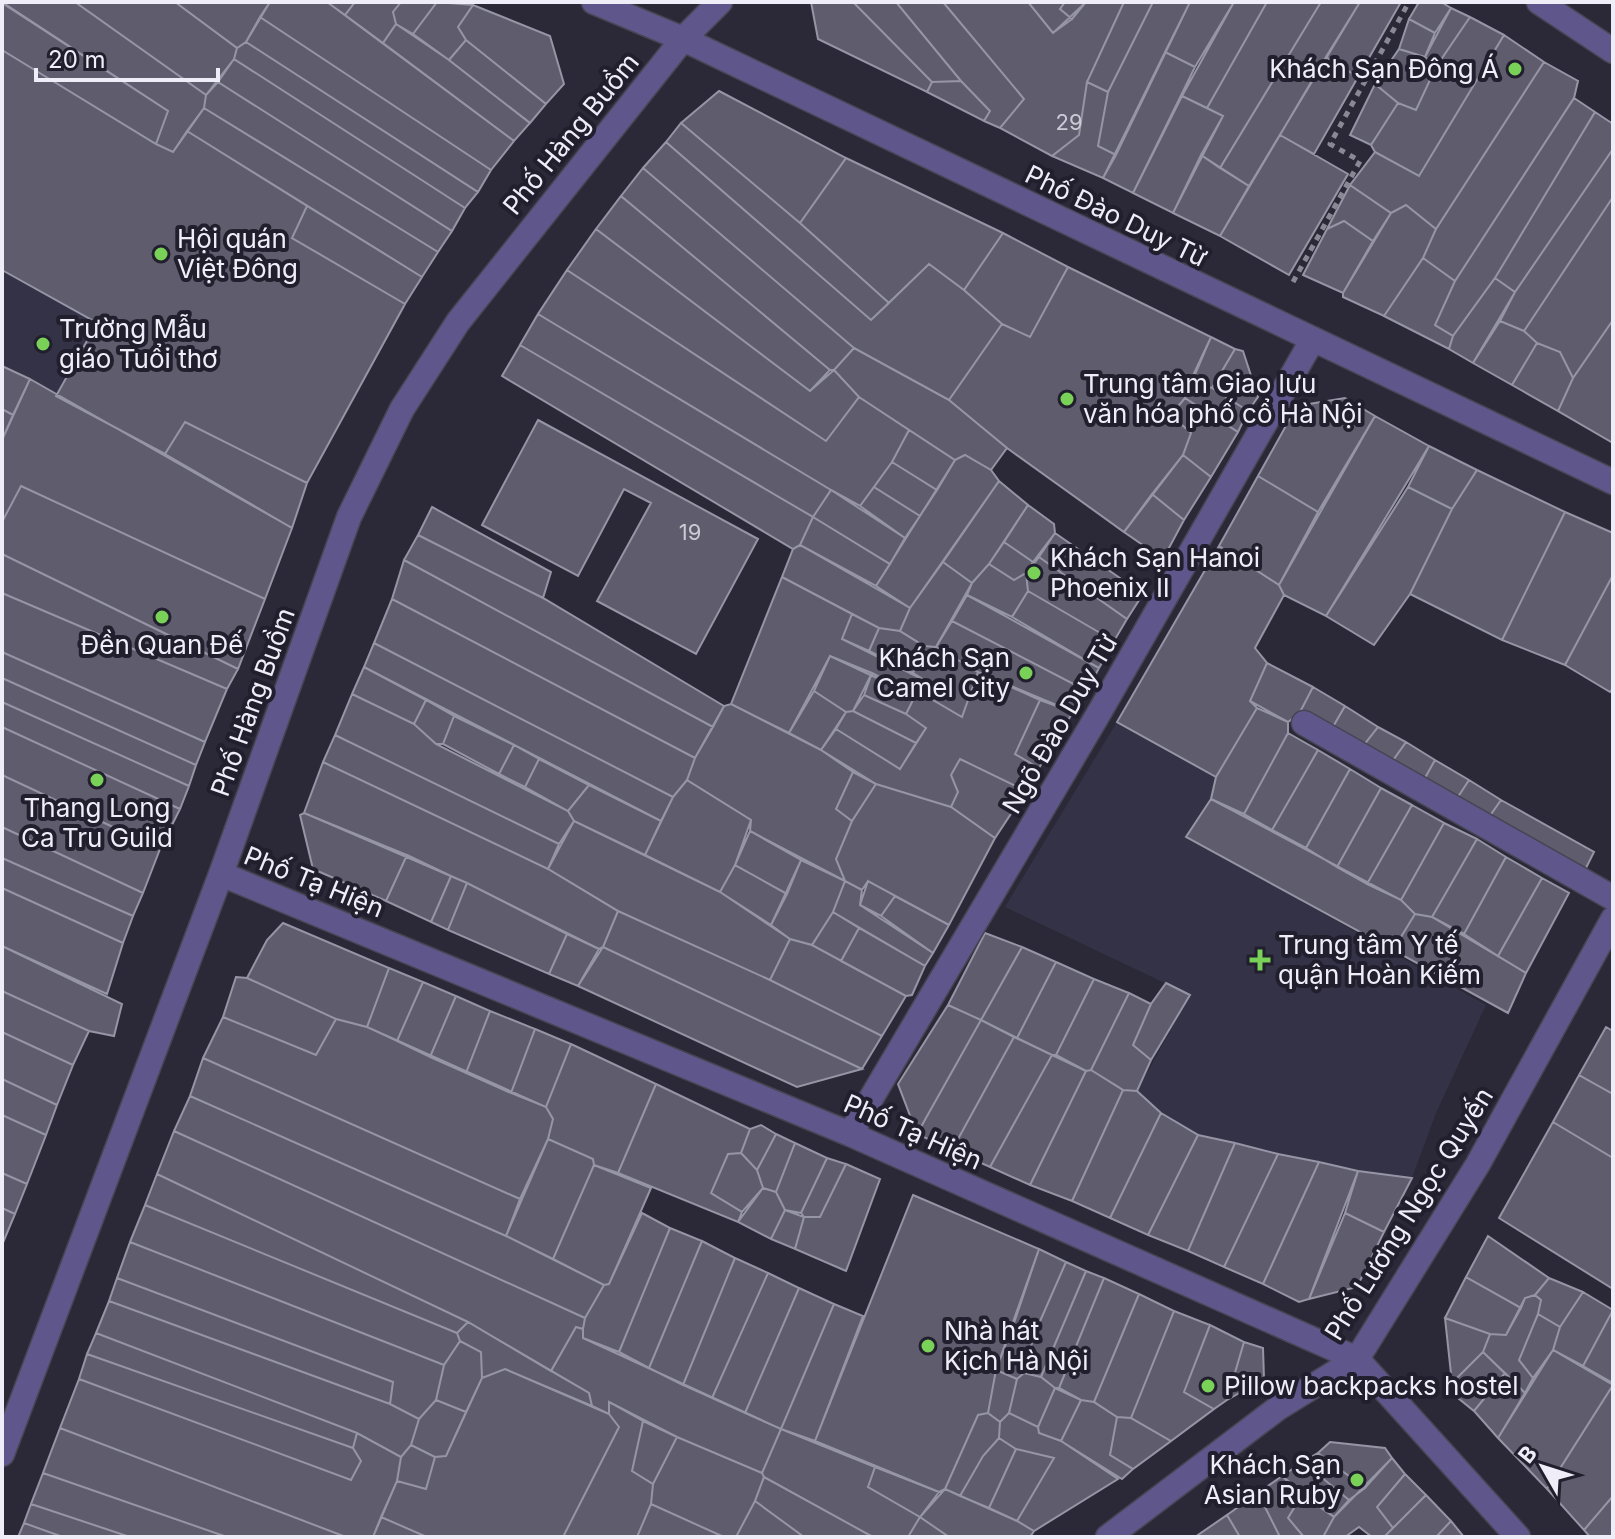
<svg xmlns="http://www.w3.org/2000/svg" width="1615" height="1539" font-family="Inter,sans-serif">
<rect width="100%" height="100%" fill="#2b2937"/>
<path fill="#343246" d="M2 270 97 323 56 396 2 366Z
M1117 722 1216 777 1211 799 1187 837 1486 1005 1436 1113 1412 1178 1358 1171 1198 1135 1161 1113 1137 1091 1190 995 1005 907Z"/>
<path fill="#5f5d6d" stroke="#9695a6" stroke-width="2" d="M2 2H75L206 95 204 108 173 152 156 144 168 111Z
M75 2H175L237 48 234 59 206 95Z
M175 2H270L246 42 237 48Z
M270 2H327L514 141 491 170 260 17Z
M327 2H355L345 15Z
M355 2H401L393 12 396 24 383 43 345 15Z
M401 2H437L413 34 396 24 393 12Z
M437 2 473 5 458 27 466 40 449 60 413 34Z
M811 2H853L932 82 927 92 818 39Z
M853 2H896L961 81 932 82Z
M896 2H943L1024 99 1000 128 984 121 990 111 961 81Z
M943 2H1028L1053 33 1086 2H1124L1087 82 1079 135 1052 156 1000 128 1024 99Z
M1028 2H1065L1060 9 1072 19 1053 33Z
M1065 2H1086L1072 19 1060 9Z
M1124 2H1153L1108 92 1087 82Z
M1153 2H1190L1116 155 1098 146 1108 92Z
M1190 2H1234L1195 67 1165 52Z
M1234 2H1267L1207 108 1182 96Z
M1267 2H1321L1220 168 1201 155 1223 116 1207 108Z
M1321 2H1360L1249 186 1220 168Z
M1360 2H1401L1358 77 1326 57Z
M1419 2H1441L1451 8 1435 33 1409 19Z
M2 3 168 111 156 144 2 50Z
M473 5 550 36 564 84 546 104 466 40 458 27Z
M1451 8 1470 17 1436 67 1425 57Z
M260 17 491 170 478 192 246 42Z
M1470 17 1504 35 1419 176 1375 152 1371 145 1398 103 1416 110 1436 67Z
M1409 19 1435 33 1425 57 1399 49Z
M396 24 449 60 530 123 514 141 383 43Z
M1504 35 1544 62 1436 229 1406 205 1391 213 1350 185 1375 152 1419 176Z
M466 40 546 104 530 123 449 60Z
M246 42 478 192 465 208 234 59 237 48Z
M1399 49 1425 57 1436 67 1416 110 1398 103 1375 84Z
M2 50 156 144 173 152 187 131 307 206 292 238 405 304 307 483 185 422 165 454 56 396 97 323 2 270Z
M1165 52 1195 67 1133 193 1103 178Z
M1326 57 1358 77 1314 154 1280 135Z
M234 59 465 208 452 231 218 82Z
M1544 62 1578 81 1574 98 1455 281 1423 258 1436 229Z
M961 81 990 111 984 121 927 92 932 82Z
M218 82 452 231 438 252 204 108 206 95Z
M1087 82 1108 92 1098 146 1116 155 1103 178 1052 156 1079 135Z
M1375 84 1398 103 1371 145 1350 135Z
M719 91 846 158 800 223 681 123Z
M1182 96 1223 116 1173 213 1133 193Z
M1574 98 1595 112 1495 278 1453 336 1435 325 1455 281Z
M204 108 438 252 422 277 187 131Z
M1595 112 1613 124V149L1515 292 1495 278Z
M681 123 800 223 889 303 871 320 666 142Z
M1280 135 1348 174 1289 275 1220 236Z
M666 142 871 320 929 264 964 290 1002 324 949 400 854 348 643 168Z
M1613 149V197L1524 331 1500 321 1515 292Z
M1201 155 1249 186 1220 236 1173 213Z
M846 158 1003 233 964 290 929 264 889 303 800 223Z
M643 168 854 348 834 370H830L621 196Z
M1350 185 1391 213 1373 241 1344 221 1327 229Z
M621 196 830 370 810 391 596 229Z
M1613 197V320L1573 378 1560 352 1537 343 1524 331Z
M1406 205 1436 229 1423 258 1384 316 1343 297V293L1391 213Z
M307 206 422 277 405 304 292 238Z
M1344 221 1373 241 1343 293 1303 275 1327 229Z
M596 229 810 391 834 370 859 397 826 441 567 270Z
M1003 233 1068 267 1030 337 1002 324 964 290Z
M1423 258 1455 281 1435 325 1453 336 1449 349 1384 316Z
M1068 267 1211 337 1185 398 1171 415 1191 433 1183 455 1124 532 1007 448 949 400 1002 324 1030 337Z
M567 270 826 441 859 397 909 430 892 462 860 506 831 490 538 314Z
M1495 278 1515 292 1473 363 1449 349 1453 336Z
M538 314 831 490 813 517 520 345Z
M1613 320V443L1558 411 1573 378Z
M1500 321 1524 331 1537 343 1512 385 1473 363Z
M1211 337 1235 349 1212 388 1189 384Z
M1537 343 1560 352 1573 378 1558 411 1512 385Z
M520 345 813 517 800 545 793 549 502 376Z
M854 348 949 400 1007 448 991 470 965 455 955 460 859 397 834 370Z
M1235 349 1243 351 1258 397 1248 411 1212 388Z
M2 366 30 379 13 415 2 409Z
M30 379 292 528 265 599 21 486 2 522V440Z
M1189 384 1212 388 1248 411 1238 432 1185 398Z
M1185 398 1238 432 1211 477 1183 455 1191 433 1171 415Z
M1345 398 1375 416 1318 512 1258 476 1297 406Z
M2 409 13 415 2 440Z
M1375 416 1429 446 1326 616 1284 595 1279 585Z
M538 420 758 539 696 654 597 601 651 503 624 489 578 576 482 525Z
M185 422 307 483 292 528 165 454Z
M909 430 955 460 937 490 892 462Z
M1429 446 1477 470 1452 509 1408 487Z
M965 455 991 470 999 481 910 608 876 586 955 460Z
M1183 455 1211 477 1184 520 1152 494Z
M892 462 937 490 920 516 874 487Z
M1477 470 1565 512 1502 640 1410 594 1452 509Z
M1258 476 1318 512 1279 585 1219 546Z
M999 481 1028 505 989 564 972 583 943 562Z
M21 486 265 599 238 669 2 554V522Z
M874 487 920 516 905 538 860 506Z
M1408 487 1452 509 1410 594 1374 645 1326 616Z
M831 490 905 538 890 564 813 517Z
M1152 494 1184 520 1163 559 1124 532Z
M1028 505 1054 524 1055 533 1033 562 1004 542Z
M432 507 551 572 543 598 418 535Z
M1565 512 1613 533V575L1565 665 1502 640Z
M813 517 890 564 876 586 800 545Z
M1055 533 1143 594 1127 619 1039 557Z
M418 535 543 598 724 706 713 727 404 560Z
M1004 542 1033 562 1026 573 1014 580 989 564Z
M800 545 910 608 900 631 879 628 782 577 793 549Z
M1219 546 1279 585 1284 595 1255 648 1267 663 1250 701 1257 708 1216 777 1117 722Z
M2 554 238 669 227 689 2 593Z
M1039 557 1127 619 1114 641 1028 591 1026 573Z
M404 560 713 727 695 758 392 599Z
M943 562 972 583 936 647 924 646 900 631 910 608Z
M989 564 1014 580 1026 573 1028 591 1012 617 967 595 972 583Z
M1613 575V688L1610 692 1565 665Z
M782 577 852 614 842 639 926 681V696H915L830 656 789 733 731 704Z
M1028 591 1114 641 1099 668 1012 617Z
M2 593 227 689 205 742 2 652Z
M967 595 1099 668 1087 691 952 621Z
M392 599 695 758 687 780 673 797 374 643Z
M852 614 879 628 869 651 842 639Z
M952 621 1087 691 1073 712 978 672 936 647Z
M879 628 900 631 924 646 913 673 869 651Z
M374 643 673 797 661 821 364 667Z
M924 646 936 647 978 672 962 717 926 696V681L913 673Z
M2 652 205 742 196 765 2 678Z
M830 656 872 673 853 711 846 712 814 691Z
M1267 663 1313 687 1299 714 1288 722 1250 701Z
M364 667 426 700 414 724 352 694Z
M978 672 1040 700 1015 754 1039 768 1026 791 960 759 951 775 958 792 951 807 876 784 821 750 836 729 900 769 926 728 906 714 915 696H926L962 717Z
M872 673 915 696 906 714 864 695Z
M2 678 196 765 189 786 2 702Z
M1313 687 1345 706 1330 732 1299 714Z
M814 691 846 712 821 750 789 733Z
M352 694 414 724 436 744 568 811 574 821 559 844 335 735Z
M864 695 906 714 926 728 916 743 853 711Z
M426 700 454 716 443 744H436L414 724Z
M1040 700 1073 712 1039 768 1015 754Z
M2 702 189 786 180 809 2 727Z
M731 704 821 750 853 772 836 809 852 821 836 859 845 881 750 831 751 820 687 780 695 758 724 706Z
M1345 706 1378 727 1360 750 1330 732Z
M1257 708 1288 722V733L1244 814 1211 799 1216 777Z
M853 711 916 743 900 769 836 729 846 712Z
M454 716 514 745 499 774 443 744Z
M2 727 180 809 160 849 2 775Z
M1378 727 1406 742 1389 766 1360 750Z
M1288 733 1318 750 1272 830 1244 814Z
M335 735 559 844 548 869 323 762Z
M1406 742 1435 760 1421 785 1389 766Z
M514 745 539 759 525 787 499 774Z
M1318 750 1350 769 1306 848 1272 830Z
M539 759 589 785 568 811 525 787Z
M960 759 1026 791 995 838 951 807 958 792 951 775Z
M1435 760 1469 780 1454 803 1421 785Z
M323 762 548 869 618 911 603 947 599 949 467 883 304 813Z
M1350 769 1381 788 1337 867 1306 848Z
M853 772 876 784 852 821 836 809Z
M2 775 160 849 143 893 2 827Z
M687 780 751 820 735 865 720 892 645 855 673 797Z
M1469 780 1501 800 1487 820 1454 803Z
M876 784 951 807 995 838 949 925 868 881 862 890 845 881 836 859 852 821Z
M589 785 661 821 645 855 574 821 568 811Z
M1381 788 1412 805 1367 884 1337 867Z
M1211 799 1401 900 1415 914 1393 950 1186 837Z
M1501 800 1594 852 1583 874 1487 820Z
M1412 805 1444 823 1401 900 1367 884Z
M304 813 407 855 386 901 313 869 300 815Z
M574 821 720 892 790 939 770 980 618 911 548 869Z
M1444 823 1477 839 1432 917 1415 914 1401 900Z
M2 827 143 893 133 916 2 858Z
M750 831 801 860 787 894 735 865Z
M1477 839 1506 857 1464 934 1432 917Z
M407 855 451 876 431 922 386 901Z
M1506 857 1542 878 1498 956 1464 934Z
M2 858 133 916 123 943 2 888Z
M801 860 845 881 833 912 812 945 790 939 771 925Z
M735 865 787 894 771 925 720 892Z
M451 876 467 883 448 930 431 922Z
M1542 878 1569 893 1526 973 1498 956Z
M845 881 862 890 860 905 933 953 925 966 833 912Z
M868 881 895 896 881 916 860 905Z
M467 883 567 934 549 974 448 930Z
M2 888 123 943 107 994 2 946Z
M895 896 949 925 933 953 881 916Z
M618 911 770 980 882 1036 862 1069 603 947Z
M833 912 859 928 841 961 812 945Z
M1415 914 1432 917 1526 973 1508 1013 1393 950Z
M283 923 389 968 367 1027 336 1019 247 978 267 940Z
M859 928 925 966 912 995 906 996 841 961Z
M985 933 1022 947 981 1020 948 1005Z
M567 934 599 949 578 986 549 974Z
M790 939 812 945 906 996 882 1036 770 980Z
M2 946 122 1004 114 1036 89 1031 2 991Z
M603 947 862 1069 797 1087 578 986Z
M1022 947 1056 962 1017 1038 981 1020Z
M1056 962 1094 979 1056 1055H1052L1017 1038Z
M389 968 423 982 397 1041 367 1027Z
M236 977 247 978 336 1019 316 1055 223 1017Z
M1094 979 1129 993 1091 1070 1086 1071 1056 1055Z
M423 982 456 996 430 1057 397 1041Z
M1166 983 1190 995 1151 1060 1133 1045 1151 1004Z
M2 991 89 1031 73 1065 2 1032Z
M1129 993 1151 1004 1133 1045 1151 1060 1137 1091 1123 1090 1091 1070Z
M456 996 490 1011 466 1073 430 1057Z
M948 1005 981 1020 917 1134 898 1084Z
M490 1011 535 1029 511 1093 466 1073Z
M223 1017 316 1055 336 1019 367 1027 546 1107 553 1119 548 1139 520 1199 203 1058Z
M981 1020 1014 1037 952 1150 917 1134Z
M1606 1027 1613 1031V1094L1579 1075Z
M535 1029 571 1044 546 1107 511 1093Z
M2 1032 73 1065 57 1105 2 1079Z
M1014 1037 1052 1055 990 1167 952 1150Z
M571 1044 656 1084 618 1173 594 1165 593 1159 548 1139 553 1119 546 1107Z
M1052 1055 1086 1071 1030 1185 990 1167Z
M203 1058 520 1199 506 1236 190 1096Z
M1091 1070 1123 1090 1072 1201 1030 1185 1086 1071Z
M1579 1075 1613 1094V1158L1553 1122Z
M2 1079 57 1105 46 1135 2 1115Z
M656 1084 750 1129 741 1153 728 1154 711 1193 742 1212 738 1222 618 1173Z
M1123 1090 1137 1091 1161 1113 1110 1218 1072 1201Z
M190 1096 506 1236 604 1285 585 1318 174 1131Z
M1161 1113 1198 1135 1148 1235 1110 1218Z
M2 1115 46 1135 27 1184 2 1173Z
M1553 1122 1613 1158V1289L1499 1218Z
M761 1125 776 1134 757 1170 741 1153 750 1129Z
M174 1131 585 1318 583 1329 576 1327 551 1371 468 1322 157 1174Z
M776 1134 795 1143 776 1192 763 1188 757 1170Z
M1198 1135 1235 1143 1188 1251 1148 1235Z
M548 1139 593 1159 594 1165 553 1259 506 1236Z
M795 1143 827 1158 801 1213 785 1210 776 1192Z
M1235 1143 1278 1154 1224 1267 1188 1251Z
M741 1153 757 1170 763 1188 742 1212 711 1193 728 1154Z
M1278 1154 1319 1162 1263 1284 1224 1267Z
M827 1158 846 1164 820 1217H804L801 1213Z
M1319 1162 1358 1171 1309 1299 1299 1302 1263 1284Z
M846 1164 880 1179 846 1271 795 1249 804 1217H820Z
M594 1165 651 1188 609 1284 604 1285 553 1259Z
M1358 1171 1412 1178 1384 1232 1345 1213Z
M2 1173 27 1184 15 1214 2 1208Z
M157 1174 468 1322 457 1333 145 1205Z
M763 1188 776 1192 785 1210 771 1239 738 1222Z
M913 1195 1039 1249 996 1370 988 1413 978 1415 945 1489 939 1492 815 1441Z
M145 1205 457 1333 460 1341 444 1365 130 1242Z
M2 1208 15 1214 2 1245Z
M785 1210 804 1217 795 1249 771 1239Z
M642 1213 670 1228 619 1352 583 1338V1329L585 1318 604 1285 609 1284Z
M1345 1213 1384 1232 1357 1287 1309 1299Z
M670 1228 702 1241 649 1368 619 1352Z
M1488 1236 1549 1278 1535 1295 1525 1298 1521 1308 1466 1277Z
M702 1241 735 1258 683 1385 649 1368Z
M130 1242 444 1365 436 1400 419 1419 390 1404 393 1382 117 1278Z
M1039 1249 1066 1262 1034 1335 1014 1323Z
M735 1258 768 1273 712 1398 683 1385Z
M1066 1262 1086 1271 1041 1377 1024 1373 1034 1335Z
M1086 1271 1104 1278 1059 1388H1055L1041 1377Z
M768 1273 799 1288 745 1413 712 1398Z
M1466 1277 1521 1308 1506 1335 1490 1334 1445 1318Z
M117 1278 393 1382 390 1404 109 1301Z
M1104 1278 1139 1294 1094 1402 1081 1400 1059 1388Z
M1549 1278 1583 1292 1560 1327 1538 1314 1541 1300 1535 1295Z
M799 1288 834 1304 781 1429 745 1413Z
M1583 1292 1613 1310 1583 1366 1553 1350 1560 1327Z
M1139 1294 1174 1311 1131 1418 1117 1417 1094 1402Z
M1535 1295 1541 1300 1538 1314 1519 1360 1533 1378 1525 1393 1483 1352 1490 1334 1506 1335 1525 1298Z
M109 1301 390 1404 419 1419 411 1445 401 1457 357 1433 96 1333Z
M834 1304 863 1316 815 1441 781 1429Z
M1613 1310V1383L1583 1366Z
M1174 1311 1210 1325 1184 1392 1214 1409 1171 1441 1131 1418Z
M1538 1314 1560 1327 1553 1350 1533 1378 1519 1360Z
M1445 1318 1490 1334 1483 1352 1452 1383Z
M468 1322 589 1393 592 1406 505 1369 482 1378 481 1352 460 1341 457 1333Z
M1014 1323 1034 1335 1024 1373 1017 1379 996 1370Z
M1210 1325 1244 1342 1227 1400 1214 1409 1184 1392Z
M576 1327 583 1329V1338L781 1429 762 1473 677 1437 609 1402V1414L592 1406 589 1393 551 1371Z
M96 1333 357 1433 353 1448 87 1354Z
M460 1341 481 1352 482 1378 466 1412 436 1400 444 1365Z
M1244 1342 1263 1348 1264 1379 1227 1400Z
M1553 1350 1613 1385 1547 1489 1498 1438Z
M1483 1352 1505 1373 1474 1411 1453 1394 1452 1383Z
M87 1354 353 1448 361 1461 351 1480 79 1379Z
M505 1369 609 1414 619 1427 563 1537H427L381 1517 397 1481 426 1489 435 1457 446 1456 482 1378Z
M996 1370 1017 1379 1009 1413 1000 1422 988 1413Z
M1024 1373 1041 1377 1055 1388 1038 1427 1009 1413 1017 1379Z
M1505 1373 1525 1393 1498 1438 1474 1411Z
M79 1379 351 1480 361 1461 353 1448 357 1433 401 1457 397 1481 373 1537H346L60 1428Z
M1613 1385V1496L1584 1530 1547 1489Z
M1055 1388 1081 1400 1061 1441 1039 1433 1038 1427Z
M436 1400 466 1412 446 1456 435 1457 411 1445 419 1419Z
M1081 1400 1094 1402 1117 1417 1110 1455 1133 1469 1122 1479 1061 1441Z
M609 1402 643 1421 632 1471 653 1484 651 1504 637 1537H563L619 1427 609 1414Z
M988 1413 1000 1422 999 1438 983 1456 960 1496 945 1489 978 1415Z
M1009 1413 1038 1427 1039 1433 1061 1441 1118 1479 1034 1531 1017 1521 1054 1458 1016 1449 999 1438 1000 1422Z
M1117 1417 1131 1418 1171 1441 1133 1469 1110 1455Z
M643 1421 677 1437 653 1484 632 1471Z
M60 1428 346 1537H227L43 1473Z
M781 1429 875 1467 868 1487 920 1517 908 1537H873L764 1477 762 1473Z
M677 1437 762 1473 764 1477 755 1501 736 1537H724L651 1504 653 1484Z
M999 1438 1016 1449 989 1508 960 1496 983 1456Z
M1330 1442 1385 1448 1392 1458 1365 1488 1318 1453Z
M411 1445 435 1457 426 1489 397 1481 401 1457Z
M1016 1449 1054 1458 1017 1521 989 1508Z
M1318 1453 1365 1488 1349 1500 1303 1462Z
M1392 1458 1405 1474 1377 1507 1393 1528 1384 1537H1372L1359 1527 1345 1537H1323L1334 1517Z
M1303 1462 1349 1500 1334 1517 1282 1476Z
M875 1467 939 1492 920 1517 868 1487Z
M43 1473 227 1537H130L31 1504Z
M1405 1474 1426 1495 1393 1528 1377 1507Z
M1282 1476 1302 1495 1288 1518 1304 1537H1280L1258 1493Z
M764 1477 873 1537H804L755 1501Z
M945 1489 1017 1521 1034 1531 1030 1537H949L920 1517Z
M1258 1493 1280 1537H1240L1227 1515Z
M1302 1495 1334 1517 1323 1537H1304L1288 1518Z
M1426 1495 1451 1521 1436 1537H1384Z
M1613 1496V1537H1590L1584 1530Z
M755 1501 804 1537H736Z
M31 1504 130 1537H63L24 1523Z
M651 1504 724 1537H637Z
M1227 1515 1240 1537H1195Z
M381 1517 427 1537H373Z
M920 1517 949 1537H908Z
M1451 1521 1464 1537H1436Z
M24 1523 63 1537H18Z"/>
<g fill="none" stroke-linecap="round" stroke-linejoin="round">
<defs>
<path id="minor" d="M594 2 683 39 1613 482
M1539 2 1613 51
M1304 723 1613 898
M221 874 850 1134 1357 1359 1518 1537
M850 1134 1099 713 1313 339
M2 1454 221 874 349 517 402 409 458 322 683 39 720 2
M1108 1537 1278 1408 1357 1359 1478 1164 1613 919"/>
</defs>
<use href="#minor" stroke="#464552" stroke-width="27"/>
<path stroke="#8a8894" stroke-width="5" stroke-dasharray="6 6" stroke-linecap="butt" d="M1293 282 1360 161 1330 144 1409 2"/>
<use href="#minor" stroke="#5f578c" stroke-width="24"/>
</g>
<g fill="#79d158" stroke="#211f2d" stroke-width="3">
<circle cx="1515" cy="69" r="8"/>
<circle cx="161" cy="254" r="8"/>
<circle cx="43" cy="344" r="8"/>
<circle cx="1067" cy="399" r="8"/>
<circle cx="1034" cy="573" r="8"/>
<circle cx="162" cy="617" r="8"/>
<circle cx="1026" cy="673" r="8"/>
<circle cx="97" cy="780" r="8"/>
<path d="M1256 948h8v8h8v8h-8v8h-8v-8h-8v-8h8z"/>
<circle cx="928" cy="1346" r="8"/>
<circle cx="1208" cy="1386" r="8"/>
<circle cx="1357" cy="1480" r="8"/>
</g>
<g text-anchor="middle" stroke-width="8" stroke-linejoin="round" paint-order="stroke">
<g font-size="22" fill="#cbcad5">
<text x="1069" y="130">29</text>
<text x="690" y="540">19</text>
</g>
<g font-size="26" fill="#efeef8" stroke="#211f2d" text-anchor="start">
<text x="1499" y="78" text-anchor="end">Khách Sạn Đông Á</text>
<text x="177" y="248">Hội quán<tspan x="177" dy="30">Việt Đông</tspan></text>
<text x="59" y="338">Trường Mẫu<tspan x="59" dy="30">giáo Tuổi thơ</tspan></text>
<text x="1083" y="393">Trung tâm Giao lưu<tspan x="1083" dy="30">văn hóa phố cổ Hà Nội</tspan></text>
<text x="1050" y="567">Khách Sạn Hanoi<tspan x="1050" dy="30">Phoenix II</tspan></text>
<text x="162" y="654" text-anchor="middle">Đền Quan Đế</text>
<text x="1010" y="667" text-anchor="end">Khách Sạn<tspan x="1010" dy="30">Camel City</tspan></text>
<text x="97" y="817" text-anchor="middle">Thang Long<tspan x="97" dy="30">Ca Tru Guild</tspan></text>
<text x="1278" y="954">Trung tâm Y tế<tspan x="1278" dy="30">quận Hoàn Kiếm</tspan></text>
<text x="944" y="1340">Nhà hát<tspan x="944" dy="30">Kịch Hà Nội</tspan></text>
<text x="1224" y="1395">Pillow backpacks hostel</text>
<text x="1341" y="1474" text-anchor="end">Khách Sạn<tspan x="1341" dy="30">Asian Ruby</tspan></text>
</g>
<g font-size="26" fill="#efeef8" stroke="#211f2d">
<text transform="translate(571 134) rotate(-51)" y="9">Phố Hàng Buồm</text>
<text transform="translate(1116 216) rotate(26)" y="9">Phố Đào Duy Từ</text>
<text transform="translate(253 702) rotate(-70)" y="9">Phố Hàng Buồm</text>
<text transform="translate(1060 724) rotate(-60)" y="9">Ngõ Đào Duy Từ</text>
<text transform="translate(314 882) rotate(22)" y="9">Phố Tạ Hiện</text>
<text transform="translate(913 1132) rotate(24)" y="9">Phố Tạ Hiện</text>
<text transform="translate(1409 1214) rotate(-58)" y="9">Phố Lương Ngọc Quyến</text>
</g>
</g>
<rect width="1615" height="1539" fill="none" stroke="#efeef8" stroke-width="8"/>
<g transform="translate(1543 1467) rotate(309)" stroke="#211f2d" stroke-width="6" paint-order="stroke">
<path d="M0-6L14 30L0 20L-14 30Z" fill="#efeef8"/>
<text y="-12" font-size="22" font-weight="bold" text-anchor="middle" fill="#efeef8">B</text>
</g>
<path d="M36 68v12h182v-12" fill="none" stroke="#efeef8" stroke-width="4"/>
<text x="48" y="68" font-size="24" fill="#efeef8" stroke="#211f2d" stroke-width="6" paint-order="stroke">20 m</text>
</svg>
